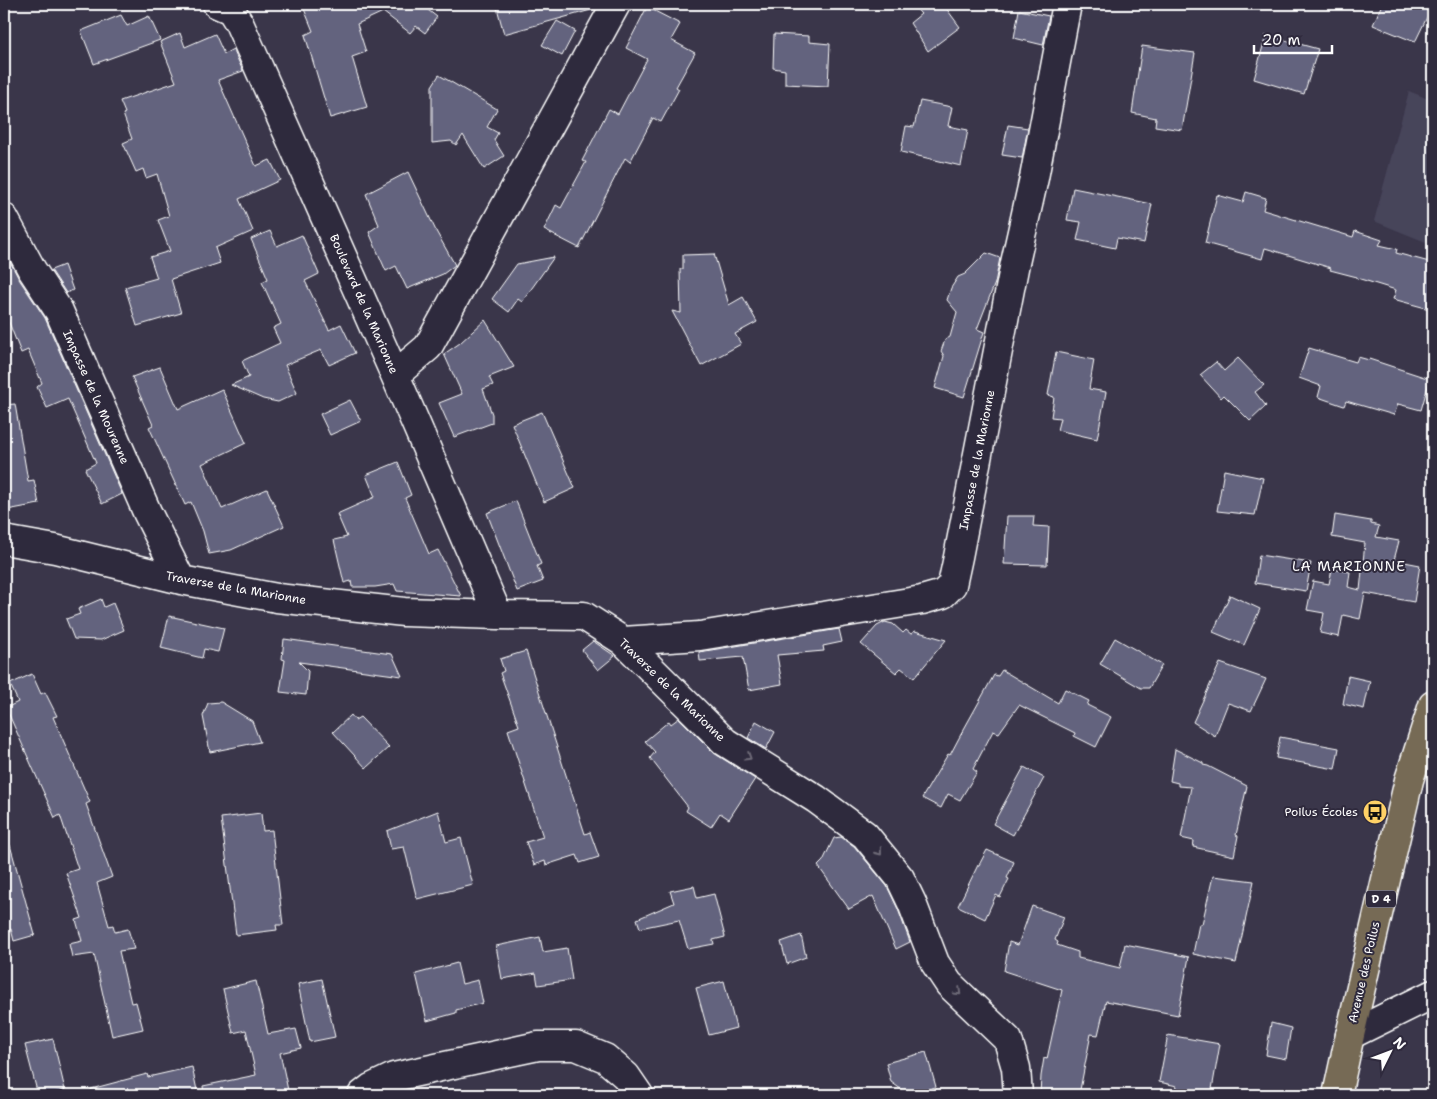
<svg xmlns="http://www.w3.org/2000/svg" width="1437" height="1099" font-family="'Shantell Sans',sans-serif">
<rect width="100%" height="100%" fill="#3a364a"/>
<filter id="ink" filterUnits="userSpaceOnUse"><feTurbulence type="fractalNoise" baseFrequency=".02" numOctaves="2"/><feDisplacementMap in="SourceGraphic" scale="10" xChannelSelector="R" yChannelSelector="G"/><feConvolveMatrix kernelMatrix="1 2 1 2 8 2 1 2 1" color-interpolation-filters="sRGB"/></filter>
<g filter="url(#ink)">
<path fill="#47445a" d="M1409 91 1433 101V245L1374 221Z"/>
<path fill="#64647e" stroke="#fff" d="M302 4H433L428 10 437 17 425 33 416 26 410 33 383 12 357 24 366 52 352 57 367 107 330 118 305 35 313 31Z
M496 4H591V10L504 34Z
M912 4H943L960 27 928 51 910 23 921 14Z
M1382 4H1413L1430 11 1415 42 1373 25Z
M647 7 680 24 671 40 695 53 676 87 679 89 661 122 653 118 630 162 625 158 579 248 544 230 556 205 561 208 586 162 582 161 609 109 618 114 647 59 626 48Z
M1019 10 1049 16 1043 45 1014 38Z
M121 15 127 26 149 16 160 40 94 64 81 31Z
M557 21 575 31 562 56 542 45Z
M180 33 185 47 215 34 224 54 233 49 243 71 218 80 256 166 270 160 280 180 239 199 253 231 215 248 220 263 171 279 181 313 137 326 125 287 157 278 150 257 170 251 158 220 169 216 157 174 146 178 143 169 136 172 123 143 132 139 123 114 125 113 120 101 176 82 160 42Z
M774 34 809 36V42L830 44 828 86 785 84V70L773 68Z
M1266 35 1318 49 1304 94 1254 79Z
M1142 46 1195 53 1182 130 1155 126 1156 118 1132 113Z
M439 75 497 109 487 127 498 133 494 140 504 156 484 169 463 135 456 145 451 141 432 143V86Z
M920 101 952 107 948 126 968 130 961 166 901 152 906 126 914 127Z
M1008 125 1028 128 1022 158 1002 155Z
M408 172 437 233 455 265 443 274 407 289 396 266 386 271 378 253 369 232 379 225 366 194Z
M1073 188 1152 204 1144 243 1117 238 1115 248 1077 240 1081 222 1067 220Z
M1246 192 1266 198 1263 210 1353 237 1355 231 1382 240 1379 245 1397 249 1396 253 1433 263V310L1393 299 1396 290 1357 278V277L1330 270 1331 268 1265 248 1262 259 1205 243 1217 195 1243 202Z
M270 231 277 246 302 235 319 274 305 281 329 330 341 324 355 353 329 365 321 350 285 365 297 393 278 402 263 399 231 385 249 377 242 361 280 343 273 328 281 324 262 282 268 279 251 239Z
M4 250 19 279 45 318 122 494 102 504 85 469 96 463 68 399 47 408 37 387 42 383 28 350 21 353 4 310Z
M986 253 1000 258 995 283 977 329 984 332 964 397 935 388 944 356 941 351 945 340 950 337 957 312 947 300 951 288 958 277 965 274Z
M714 254 729 305 743 297 757 322 735 334 741 344 701 366 672 311 681 313 680 269H683V255Z
M554 257 522 302 518 299 509 312 492 299 517 264Z
M64 265 73 290 66 293 51 270Z
M485 320 514 367 489 377 493 385 483 389 492 414V423L454 437 439 403 462 394 444 354 460 343Z
M1309 348 1356 362 1358 357 1369 360V359L1430 379 1421 410 1398 404 1394 415 1346 401 1344 406 1318 397 1321 386 1299 378Z
M1056 352 1094 360 1089 389 1106 392 1097 439 1057 430 1060 418 1051 417 1054 397 1048 395Z
M1238 358 1264 385 1255 392 1266 406 1250 421 1224 395 1221 398 1200 375 1216 362 1224 371Z
M160 367 178 409 222 389 246 443 202 464 222 509 267 489 284 526 231 550 209 554 203 531 191 502 185 505 149 427 153 425 132 377Z
M350 400 361 421 330 435 320 414Z
M15 404 28 481 34 480 39 504 7 510 4 491V405Z
M542 412 575 488 544 502 512 424Z
M398 462 411 495 405 498 429 554 438 550 461 596 397 591 394 584 375 587H352L351 581 344 583 334 540 347 537 337 514 375 497 366 475Z
M1224 470 1263 478 1255 515 1217 511Z
M516 501 541 564 537 566 543 581 517 591 487 513Z
M1335 515 1371 521V524L1379 526 1376 537 1399 541 1394 560 1420 565 1414 602 1365 593 1360 619 1343 615 1339 637 1320 633 1324 613 1307 610 1313 581 1329 584 1332 569 1350 572 1348 587 1360 590 1365 543 1332 537Z
M1007 516H1034L1033 526 1049 527 1047 565 1004 564Z
M1259 555 1311 563 1306 591 1255 583Z
M1230 595 1260 609 1244 645 1213 632Z
M101 599 104 607 113 603 124 630 101 640 74 639 66 619 80 614 78 609Z
M169 616 224 628 218 652 204 649 202 658 161 648Z
M885 622 893 624 903 633 906 630 911 634 915 631 946 640 914 678 901 668 896 673 861 644 877 626Z
M839 629 842 642 823 646 824 651 777 655 782 684 749 690 743 657 700 661 699 652Z
M1115 638 1162 665 1149 688H1141L1100 664Z
M284 639 392 654 402 676 299 662 308 671 306 695 280 692 285 660 282 659Z
M593 641 615 656 598 670 582 650Z
M526 651 585 834 590 832 599 857 580 863 577 855 546 865 545 861 534 865 526 842 543 837 508 730 519 726 500 673 504 671 500 659Z
M1220 663 1266 679 1251 711 1228 703 1215 736 1193 722Z
M1002 670 1058 703 1065 689 1089 701 1087 705 1111 717 1096 747 1074 736 1075 733 1019 705 999 733 993 731 973 769 977 772 960 800 948 794 941 808 922 798 948 754 950 755 959 738 994 675 998 676Z
M32 674 41 694 45 692 57 716 53 717 90 802 86 804 112 877 97 883 109 926 113 925 115 932 128 929 134 949 119 951 131 1003 136 1002 143 1029 112 1036 94 954 72 957 69 944 82 941 76 920 82 918 66 873 78 869 60 815 55 818 6 708 18 702 10 684Z
M1348 676 1370 681 1364 709 1343 704Z
M221 702 252 721 260 742 210 752 203 716 208 703Z
M351 715 355 720 360 717 389 747 366 768 333 732Z
M679 718 714 753 755 779 729 819 720 813 711 827 686 811 688 807 650 758 655 752 645 741 669 721 671 724Z
M756 721 775 732 766 749 748 738Z
M1280 737 1339 748 1335 769 1276 758Z
M1175 749 1203 763V765L1208 766 1247 786 1236 835 1238 836 1234 856 1193 847 1194 841 1181 838 1191 787 1178 786V783L1170 781Z
M1024 767 1044 778 1013 835 993 824Z
M438 811 446 842 461 838 473 885 417 899 404 847 391 849 387 831Z
M261 813 263 831 272 830 283 925H276L277 930 236 935 221 818Z
M841 837 854 846 887 886 898 909 910 942 896 949 873 896 849 909 818 866 823 861 834 838Z
M10 845 35 935 14 941 11 929 4 931V846Z
M987 850 1014 862 1007 878 1009 879 1000 897 996 895 985 919 958 906 978 865H979Z
M1213 876 1254 881 1236 963 1193 954 1199 924H1202Z
M694 886 697 898 714 894 725 937 713 940 714 944 688 949 679 920 640 928 637 919 674 903 670 891Z
M1032 906 1064 917 1055 940 1058 942 1057 945 1078 952V958L1120 968 1125 944 1189 957 1178 1015 1106 1001 1098 1035 1091 1034 1079 1095H1040L1041 1076 1044 1058 1047 1059 1062 990 1004 971 1009 942 1018 945Z
M801 935 806 957 787 964 781 942Z
M540 937 543 952 567 948 572 980 538 985 536 973 502 979 496 946Z
M457 963 462 984 478 980 483 1003 456 1010V1013L427 1021 416 974Z
M322 979 335 1037 310 1042 298 984Z
M256 981 268 1034 296 1029 301 1048 280 1053 289 1095H204L203 1086 256 1075 246 1030 233 1033 223 989Z
M724 981 736 1028 709 1035 696 988Z
M1271 1023 1291 1028 1286 1059 1266 1055Z
M1168 1035 1220 1044 1211 1095H1175L1177 1086 1159 1082Z
M53 1039 65 1090 45 1095H38L25 1045Z
M926 1052 936 1087 909 1095 891 1082 886 1063Z
M192 1067 198 1095H92L91 1089 147 1074 148 1077Z"/>
<g fill="none" stroke-linecap="round" stroke-linejoin="round">
<defs>
<path id="street" d="M217 4 231 10 239 23 395 375 498 615
M4 218 32 270 59 311 147 512 181 580
M395 375 428 347 616 4
M4 540 55 549 181 580 277 598 404 612 498 615 584 616 623 641 725 742 816 799 865 835 900 878 912 903 935 963 949 984 1008 1040 1016 1068 1018 1095
M623 641 700 636 922 600 943 594 952 585 958 557 1015 263 1034 178 1067 4
M1350 1035 1433 994
M362 1095 371 1088 394 1077 538 1046H576L605 1058 626 1076 639 1095"/>
<path id="primary" d="M1337 1095 1350 1035 1409 780 1433 705"/>
</defs>
<use href="#street" stroke="#fff" stroke-width="31"/>
<use href="#primary" stroke="#fff" stroke-width="31"/>
<use href="#street" stroke="#2f2a3d" stroke-width="28"/>
<use href="#primary" stroke="#766a54" stroke-width="28"/>
</g>
<defs><path id="oneway-chevron" d="M-2-3.5L2.5 0L-2 3.5" fill="none" stroke-width="1.6" stroke-linecap="round" stroke-linejoin="round" transform="scale(1.25)"/></defs>
<g stroke="#6d6a77">
<use href="#oneway-chevron" transform="translate(748 757) rotate(32)"/>
<use href="#oneway-chevron" transform="translate(879 852) rotate(51)"/>
<use href="#oneway-chevron" transform="translate(958 992) rotate(44)"/>
</g>
</g>
<defs>
<symbol id="bus-disc" viewBox="-11 -11 22 22"><circle r="9.5" fill="#ffd166" stroke="#2f2a3d"/><path d="M-5-6H5V4H4V6H2V4H-2V6H-4V4H-5ZM-3.5-4V0h7V-4ZM-3.5 1.2v1.5H-2V1.2ZM2 1.2v1.5H3.5V1.2Z" fill="#111"/></symbol>
</defs>
<g fill-rule="evenodd">
<use href="#bus-disc" x="1361" y="798" width="28" height="28"/>
</g>
<g text-anchor="middle" stroke-width="4" stroke-linejoin="round" paint-order="stroke">
<rect fill="#2f2a3d" stroke="#c1bfc5" stroke-width="1" x="1366" y="890.5" width="30" height="17" rx="4"/>
<g font-size="11" font-weight="bold" fill="#fff">
<text x="1381" y="903">D 4</text>
</g>
<g font-size="12" fill="#fff" stroke="#2f2a3d">
<text transform="translate(364 304) rotate(66)" y="4">Boulevard de la Marionne</text>
<text transform="translate(96 397) rotate(66)" y="4">Impasse de la Mourenne</text>
<text transform="translate(977 460) rotate(-79)" y="4">Impasse de la Marionne</text>
<text transform="translate(236 588) rotate(10)" y="4">Traverse de la Marionne</text>
<text transform="translate(672 690) rotate(44)" y="4">Traverse de la Marionne</text>
<text transform="translate(1364 972) rotate(-77)" y="4">Avenue des Poilus</text>
</g>
<g font-size="12" fill="#fff" stroke="#2f2a3d" text-anchor="end">
<text x="1358" y="816">Poilus Écoles</text>
</g>
<g font-size="14" letter-spacing="1" fill="#fff" stroke="#2f2a3d">
<text x="1349" y="571">LA MARIONNE</text>
</g>
</g>
<rect width="1437" height="1099" fill="none" stroke="#2f2a3d" stroke-width="20"/>
<rect x="10" y="10" width="1417" height="1079" fill="none" stroke="#fff" stroke-width="2" filter="url(#ink)"/>
<g transform="translate(1390 1052) rotate(48)" stroke="#2f2a3d" stroke-width="4" paint-order="stroke">
<path d="M0-4L9 19L0 12L-9 19Z" fill="#ffffff"/>
<text y="-8" font-size="14" font-weight="bold" text-anchor="middle" fill="#ffffff">N</text>
</g>
<path d="M1254 45v8h78v-8" fill="none" stroke="#ffffff" stroke-width="2.5"/>
<text x="1262" y="45" font-size="15" fill="#ffffff" stroke="#2f2a3d" stroke-width="4" paint-order="stroke">20 m</text>
</svg>
